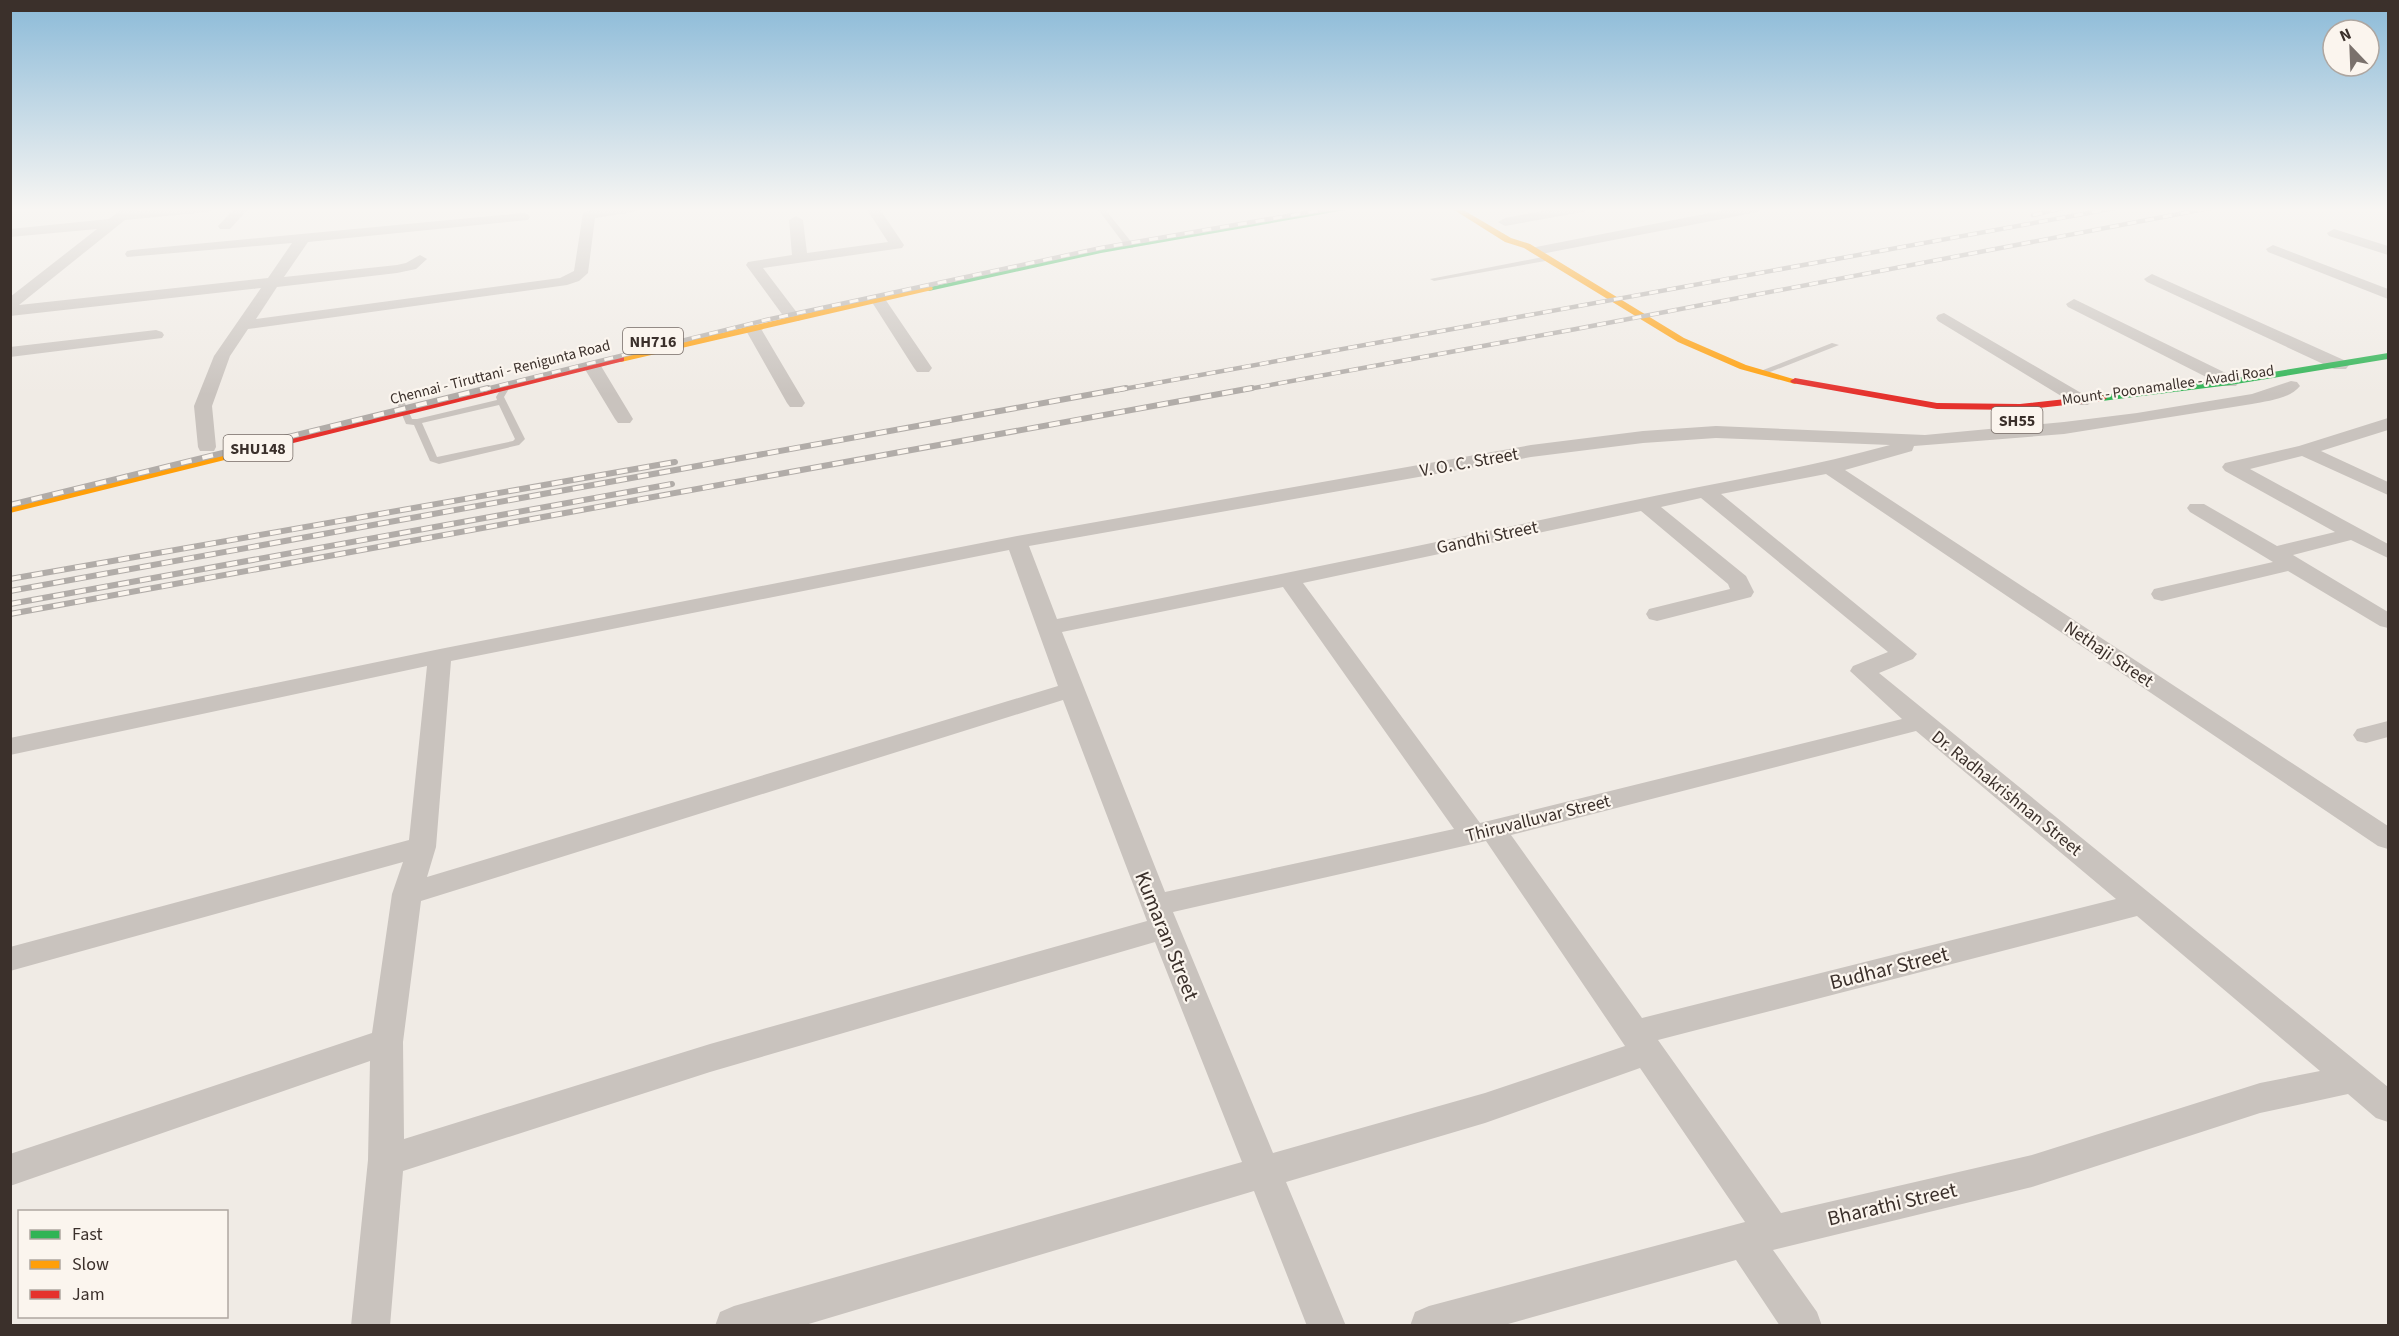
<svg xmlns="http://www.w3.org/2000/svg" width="2399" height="1336" font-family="'Source Sans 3',sans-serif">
<rect width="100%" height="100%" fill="#f0ebe5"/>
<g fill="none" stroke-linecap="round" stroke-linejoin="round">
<path fill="#c9c3be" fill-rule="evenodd" d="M1097 208H1104L1133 244V248H1127Z
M1548 256 1552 258 1551 260 1434 281 1430 279Z
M1832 343 1839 345 1765 374 1758 372Z
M506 384 510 387 504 397 525 439 519 445 439 464 430 461 414 425 406 424 397 403 401 400 404 401 412 419H417L497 400 496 397 503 385ZM499 405 515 439 513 441 437 457 422 423Z"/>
<path fill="#c9c3be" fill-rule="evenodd" d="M123 208H138L137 211 214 208 208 212 125 220 19 305 268 278 292 243 127 257 125 254 127 251 132 250 523 213 528 214 530 217 528 220 308 242 284 277 397 265 406 263 420 255 427 259 416 269 397 273 277 287 256 319 560 278 574 271 583 213 597 208H640L634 212 595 218 588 273 579 281 567 285 248 329 230 356 212 406 216 447 214 451H200L198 447 194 406 214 356 261 288 10 316V297L97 229 10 237V229L109 219Z
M235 208H249L230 229H220L218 226Z
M866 208H879L904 245 902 248 763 268 801 318 799 321H787L746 265 748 262 792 255 789 220 796 216 803 220 807 253 888 242Z
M1558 208H1589L1583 212 1505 226 1498 222 1505 218Z
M1735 208H1764L1758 212 1536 255 1529 251 1536 247Z
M2334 229 2388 246V255L2329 236 2327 233Z
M2273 245 2388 289V299L2268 252 2266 249Z
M2152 274 2346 361 2349 365 2346 369H2334L2147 282 2144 279Z
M878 294 883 296 932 368 929 372H917L914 368 870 299Z
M2074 299 2236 378 2239 382 2236 386H2224L2068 307 2066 304Z
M1944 313 2088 397 2091 401 2088 405H2076L1938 321 1936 318 1938 315Z
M752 322 760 327 805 403 802 407H790L787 403 744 327Z
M156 330 162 332 164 335 162 338 10 357V347Z
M592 361 598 362 601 366 633 419 630 423H618L615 419 583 366 586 362Z
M2291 381 2297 382 2300 386C2290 399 2267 401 2252 404L2064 434 1914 446 1912 451 1845 470 2388 826V849L2378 846 1826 474 1721 494 1917 654 1913 659 1879 673 2388 1087V1122L2376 1118 2348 1094 2260 1113 2032 1187 1773 1250 1817 1312 1822 1326H1780L1736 1260 1501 1326H1410L1415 1312 1429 1306 1745 1222 1640 1068 1485 1123 1286 1182 1346 1326H1307L1254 1191 802 1326H715L720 1312 734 1306 1242 1162 1155 942 710 1072 403 1171 390 1326H351L368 1160 370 1061 10 1186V1154L372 1033 392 894 403 862 10 971V947L409 840 427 666 10 755V738L440 649 1017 536 1531 445 1643 431 1716 426 1925 435 2064 422 2137 413 2252 394ZM1716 438 1890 445C1800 470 1707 484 1616 504 1429 544 1244 582 1057 619L1029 546 1531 457 1643 443ZM1701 498 1888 652 1853 666 1850 671 1902 719 1480 823 1303 583 1641 511 1728 584 1730 589 1649 609 1646 614 1649 619 1657 621 1751 597 1754 592 1746 576 1661 507ZM1009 550 1058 686 427 877 436 847 451 661ZM1283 587 1454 829 1165 892 1062 632ZM1063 700 1147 921 710 1044 404 1139 403 1042 421 901ZM1916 731 2116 899 1642 1018 1511 835ZM1486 841 1625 1046 1485 1093 1273 1153 1173 912ZM2137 916 2320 1071 2260 1083 2032 1155 1781 1213 1658 1040Z
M2388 418V430L2321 451 2388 482V495L2302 456 2250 469 2388 544V558L2351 540 2293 555 2388 612V628L2380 626 2288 571 2162 601 2154 599 2151 594 2154 589 2273 562 2190 512 2187 508 2190 504H2204L2277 546 2335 532 2225 471 2222 467 2225 463 2299 446Z
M2388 721V737L2366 743 2357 741 2353 735 2357 729Z"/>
<path fill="#30b455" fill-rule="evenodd" d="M1338 208H1357L1101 253 929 291 925 288 1101 249Z
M2388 353V359L2230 385 2102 401 2097 398 2102 395 2230 379Z"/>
<path fill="#ff9f0a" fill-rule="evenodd" d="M1451 208H1460L1511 238 1530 244 1684 338 1746 365 1800 381 1795 384 1740 369 1678 342 1524 248 1505 242Z
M929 285 933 288 932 290 621 362 616 359 621 356Z
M245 449 249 450V454L10 513V506Z"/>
<path fill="#e5322d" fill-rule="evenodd" d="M621 356 624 357V361L245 455 240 452 241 450Z
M1795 378 1937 403 2020 404 2102 395 2107 398 2102 401 2020 410 1937 409 1792 383 1790 381Z"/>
<defs>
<path id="rail-far1" d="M2033 215 2063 208
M482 390 766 320 1101 248 1334 208
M1118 390 2116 208
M1243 390 1576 329 2210 208"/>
<path id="rail" d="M10 505 488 388
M10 579 675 462
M10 591 1126 388
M10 604 672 484
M10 614 1252 388"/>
</defs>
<use href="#rail-far1" stroke="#b1aca8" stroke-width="4.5"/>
<use href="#rail" stroke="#b1aca8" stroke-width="6"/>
<use href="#rail-far1" stroke="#fbf5ee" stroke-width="3" stroke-dasharray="9" stroke-linecap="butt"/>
<use href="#rail" stroke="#fbf5ee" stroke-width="4" stroke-dasharray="11" stroke-linecap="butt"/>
</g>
<linearGradient id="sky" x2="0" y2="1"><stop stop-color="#8bbad8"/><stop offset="0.53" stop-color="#f8f6f3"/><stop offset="1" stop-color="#f8f6f3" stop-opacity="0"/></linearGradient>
<rect width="2399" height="395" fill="url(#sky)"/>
<g text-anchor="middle" stroke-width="4.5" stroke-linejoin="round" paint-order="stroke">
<g font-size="15" fill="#3b302b" stroke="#fbf5ee">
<text transform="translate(500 372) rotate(-14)" y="5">Chennai - Tiruttani - Renigunta Road</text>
<text transform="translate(2168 385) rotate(-8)" y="5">Mount - Poonamallee - Avadi Road</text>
</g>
<g fill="#fbf5ee" stroke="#756b66" stroke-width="1.5">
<rect x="623" y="328" width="60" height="26" rx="4.5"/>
<rect x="1991.5" y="407" width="51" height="26" rx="4.5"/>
<rect x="223.5" y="435" width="69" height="26" rx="4.5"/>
</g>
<g font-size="16" font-weight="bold" fill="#3b302b">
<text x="653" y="347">NH716</text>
<text x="2017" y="426">SH55</text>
<text x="258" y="454">SHU148</text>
</g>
<g font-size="18" fill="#3b302b" stroke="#fbf5ee">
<text transform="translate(1469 462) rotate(-10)" y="6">V. O. C. Street</text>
<text transform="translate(1487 537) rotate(-12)" y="6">Gandhi Street</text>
<text transform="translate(2109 654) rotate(34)" y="6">Nethaji Street</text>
<text transform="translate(2007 793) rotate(39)" y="6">Dr. Radhakrishnan Street</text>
<text transform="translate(1538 818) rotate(-14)" y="6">Thiruvalluvar Street</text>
</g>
<g font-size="21" fill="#3b302b" stroke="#fbf5ee">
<text transform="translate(1167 936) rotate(68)" y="7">Kumaran Street</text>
<text transform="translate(1889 968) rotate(-14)" y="7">Budhar Street</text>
<text transform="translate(1892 1204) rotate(-13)" y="7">Bharathi Street</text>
</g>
</g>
<rect width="2399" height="1336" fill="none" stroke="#3b302b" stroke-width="24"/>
<rect x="18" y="1210" width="210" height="108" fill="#fbf5ee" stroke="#aea6a0" stroke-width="1.5"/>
<rect x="30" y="1230" width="30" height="9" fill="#30b455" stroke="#aea6a0" stroke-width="1.5"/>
<text x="72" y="1240" font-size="18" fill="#3b302b">Fast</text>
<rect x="30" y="1260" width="30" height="9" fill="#ff9f0a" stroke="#aea6a0" stroke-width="1.5"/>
<text x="72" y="1270" font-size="18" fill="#3b302b">Slow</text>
<rect x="30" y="1290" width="30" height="9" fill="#e5322d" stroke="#aea6a0" stroke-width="1.5"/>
<text x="72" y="1300" font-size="18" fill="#3b302b">Jam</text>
<g transform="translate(2351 48) rotate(337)"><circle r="28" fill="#fbf5ee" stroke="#aea6a0" stroke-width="1.5"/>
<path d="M0-4.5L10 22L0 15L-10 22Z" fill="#7a716c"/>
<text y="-9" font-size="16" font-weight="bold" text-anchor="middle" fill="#3b302b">N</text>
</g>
</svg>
